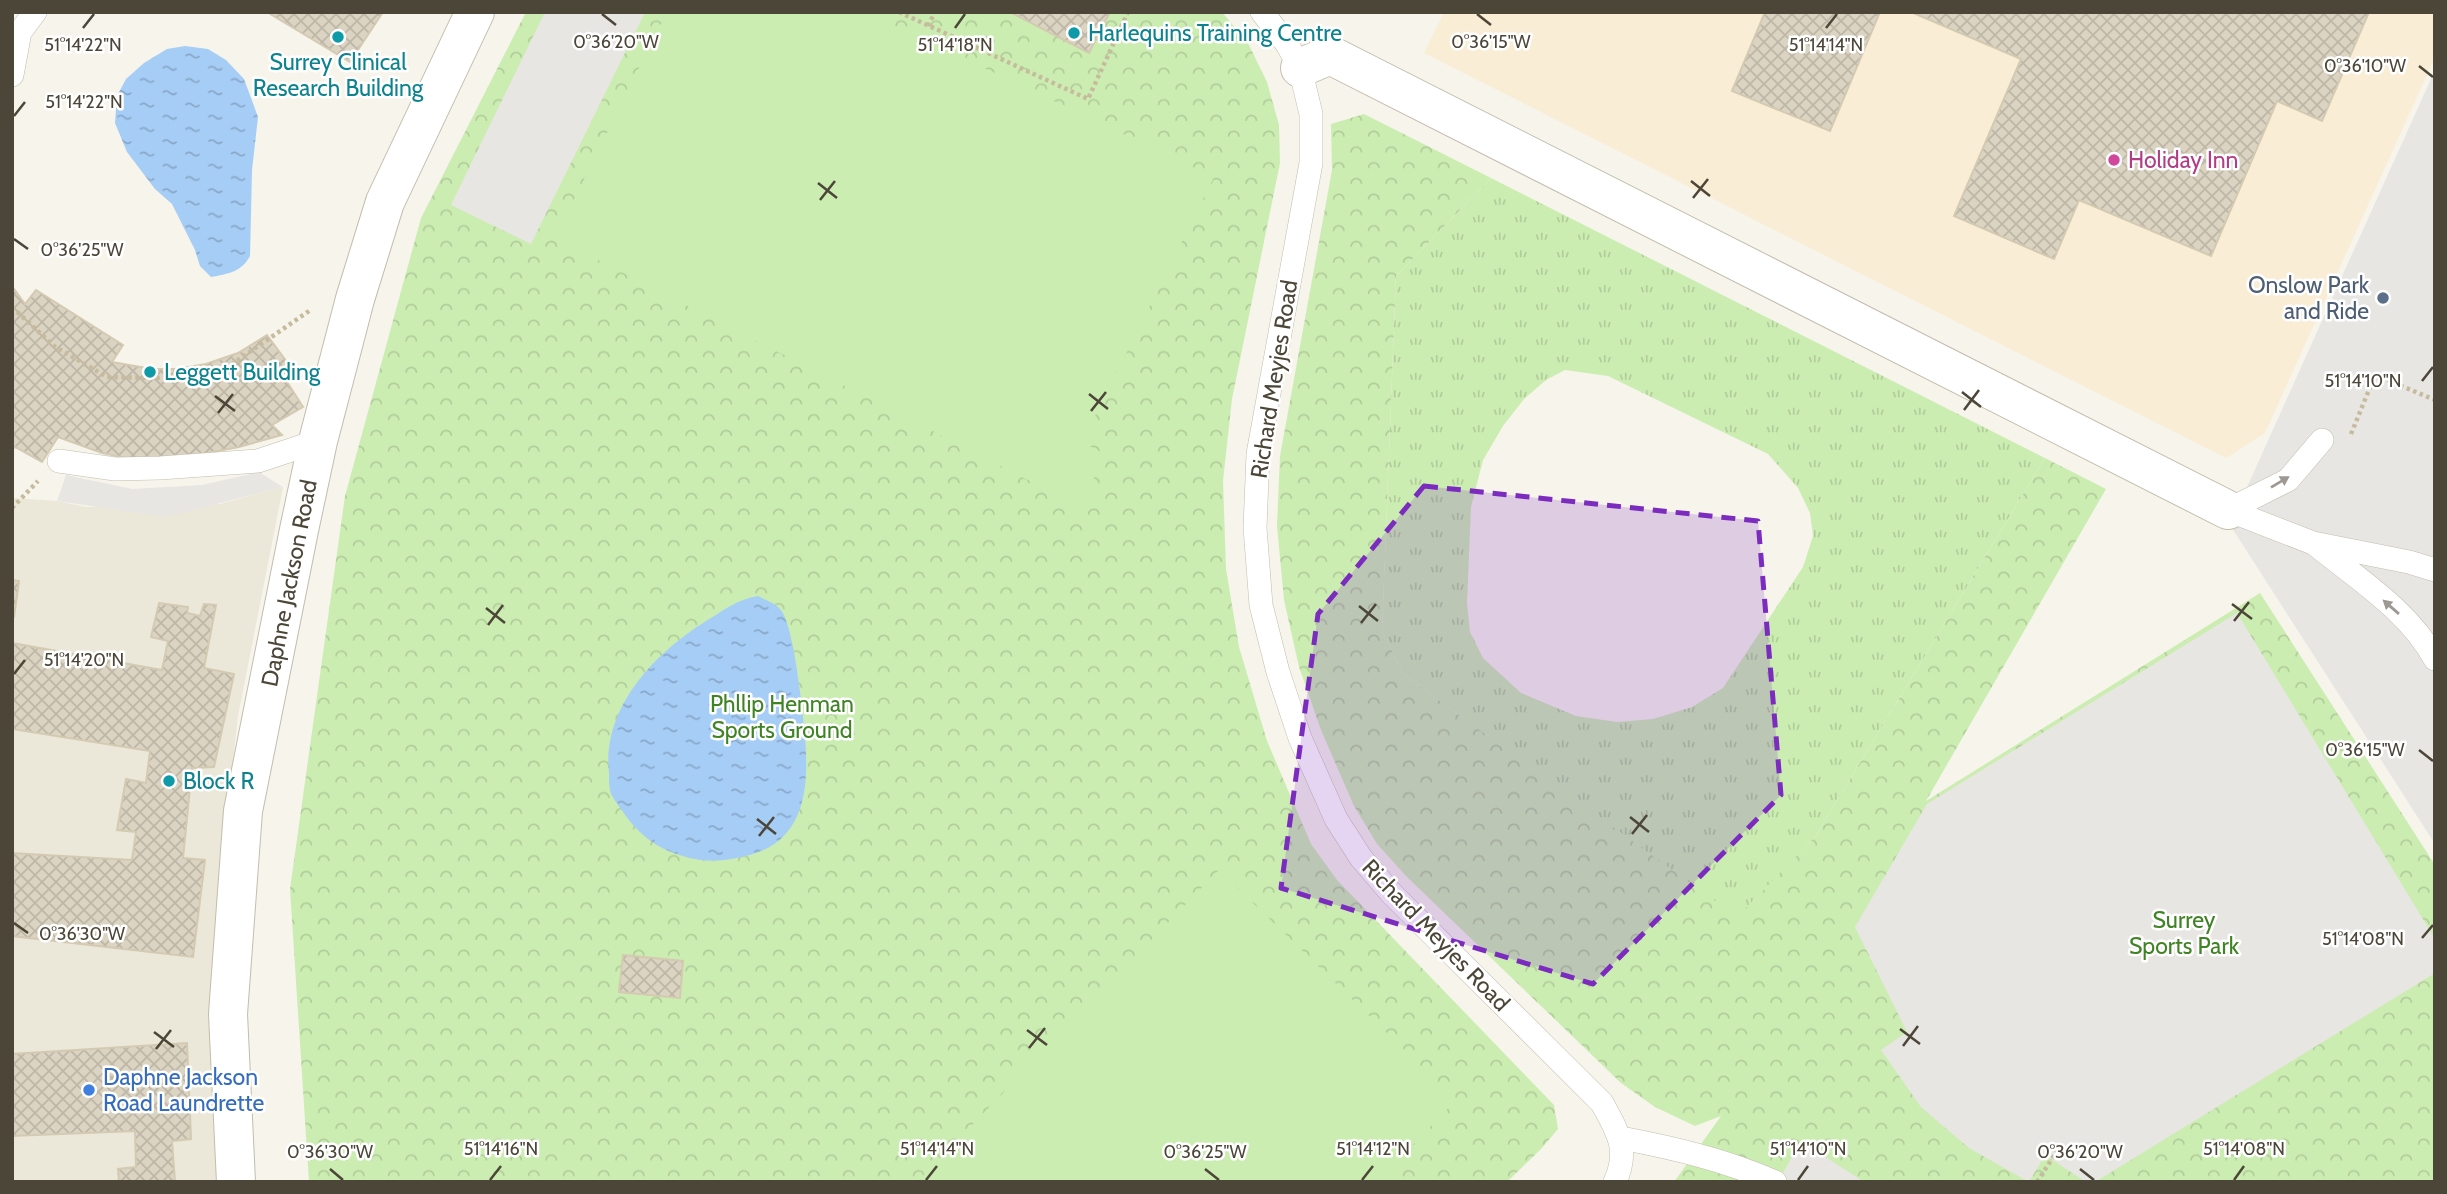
<svg xmlns="http://www.w3.org/2000/svg" width="2447" height="1194" font-family="Cabin,sans-serif">
<defs>
<pattern id="grass-tufts" width="24" height="20" patternUnits="userSpaceOnUse" patternTransform="scale(1.75)"><rect width="24" height="20" fill="#ccedb2"/><path d="M3 7l-1-3M5 7V3M7 7l1-3M15 17l-1-3M17 17v-4M19 17l1-3" fill="none" stroke="#b1cd9a"/></pattern>
<pattern id="forest-crowns" width="20" height="18" patternUnits="userSpaceOnUse" patternTransform="scale(1.75)"><rect width="20" height="18" fill="#ccedb2"/><path d="M2 6a3 3 0 1 1 6 0M12 15a3 3 0 1 1 6 0" fill="none" stroke="#b1cd9a"/></pattern>
<pattern id="water-ripples" width="26" height="14" patternUnits="userSpaceOnUse" patternTransform="scale(1.75)"><rect width="26" height="14" fill="#a5cdf6"/><path d="M2 4q2-2 4 0t4 0M15 11q2-2 4 0t4 0" fill="none" stroke="#89a8c8"/></pattern>
<pattern id="building-cross-hatch" width="8" height="8" patternUnits="userSpaceOnUse" patternTransform="scale(1.75)"><rect width="8" height="8" fill="#dcd4c2"/><path d="M0 0l8 8M0 8l8-8" fill="none" stroke="#beb7a7"/></pattern>
</defs>
<rect width="100%" height="100%" fill="#f6f4eb"/>
<path fill="#ebe7d9" d="M283 487 238 716 222 858V1182H12V498L57 501 86 507 220 504Z"/>
<path fill="#f9edd6" d="M1444 12H2435V57L2265 433 2226 458 1424 53Z"/>
<path fill="url(#grass-tufts)" fill-rule="evenodd" d="M1491 178 2045 458 1815 837 1737 918 1404 675 1382 631 1396 276ZM1565 370 1608 376 1768 454 1798 488 1810 513 1813 536 1803 567 1723 688 1692 707 1653 719 1617 722 1576 716 1521 693 1483 658 1470 632 1467 603 1471 507 1483 460 1503 426 1524 399 1546 380Z"/>
<path fill="url(#forest-crowns)" d="M526 12H1222L1248 43 1267 82 1279 125 1280 163 1232 399 1223 481 1226 569 1239 647 1267 741 1311 844 1337 880 1554 1105 1558 1129 1541 1149 1507 1182H309L290 889 345 496 421 218Z
M1364 114 1491 178 1396 276 1382 631 1404 675 1737 917 1815 837 2045 458 2106 489 1926 801 2260 593 2435 865V1182H1674L1721 1116 1695 1126 1655 1107 1621 1083 1407 877 1377 844 1354 806 1321 730 1299 667 1284 600 1277 526 1280 456 1332 170 1331 124Z"/>
<path fill="#ccedb2" d="M667 12H866L1214 177 1082 442 1106 455 1079 506 555 238Z
M1219 870 1456 1100 1377 1182H917Z"/>
<path fill="#e8e6e2" d="M545 12H645L531 244 451 205Z
M2435 70V844L2230 525Z
M259 472 283 487 166 517 57 501 66 475 132 489 202 485Z
M2237 613 2435 939V973L2095 1182H2086L2045 1155 2029 1182 1969 1148 1921 1107 1881 1050 1907 1032 1855 927 1927 804Z
M1801 1141 1864 1182H1778Z"/>
<path fill="url(#water-ripples)" d="M185 46 208 49 226 60 244 79 258 117 252 170 250 256C242 272 227 274 211 277L200 266 195 250 172 204 155 189 127 152 115 123 117 96 126 79 144 63 167 49Z
M758 596C766 600 775 603 781 610 791 623 798 675 800 692 806 747 823 833 753 854 736 859 719 862 701 860 667 855 642 840 623 812 619 806 614 800 611 794 609 788 609 779 609 773 602 707 655 653 706 621 724 610 738 599 758 596Z"/>
<path fill="url(#building-cross-hatch)" stroke="#d4cab2" stroke-width="2" d="M267 12H383L350 62Z
M1010 12H1110L1089 53Z
M1765 12H1880L1830 131 1732 91Z
M1911 12H2369L2322 121 2277 101 2211 256 2079 200 2054 259 1954 216 2021 59Z
M12 286 25 304 36 290 123 345 112 362 152 369H177L206 364 238 353 267 335 292 369 282 374 303 407 272 425 282 435 239 447 186 457 131 459 102 453 58 437 42 462 15 447 12 450Z
M12 580 19 581 14 617H12Z
M159 603 188 607 187 613 200 616 204 604 216 605 204 668 234 674 214 767 192 768 183 858 205 860 193 957 12 936V853L132 860 136 832 117 830 126 779 146 783 150 751 12 729V643L162 670 168 641 151 637Z
M623 955 683 961 680 998 619 992Z
M187 1043 191 1139 172 1141 175 1182H119L118 1169 136 1167 135 1131 12 1136V1054Z"/>
<g fill="none" stroke-linecap="round" stroke-linejoin="round">
<defs>
<path id="service" d="M1262 12 1287 44 1300 68 1311 114V163L1258 454 1255 528 1261 605 1278 672 1300 738 1336 819 1361 858 1391 893 1602 1103C1617 1131 1630 1149 1615 1182
M12 75 20 32 35 12
M59 461 115 469 160 468 258 461 318 441
M2228 510 2313 543 2409 562 2435 570
M2228 510 2288 480 2322 440
M2316 545C2358 579 2409 611 2435 659
M1621 1138C1674 1148 1725 1160 1775 1182"/>
<path id="minor" d="M1300 68 1330 55 2228 510
M236 1182 228 1014 243 811 299 530 318 441 355 299 385 202 475 12"/>
</defs>
<use href="#service" stroke="#c3bdac" stroke-width="24"/>
<use href="#minor" stroke="#c3bdac" stroke-width="40"/>
<path stroke="#c6bb9d" stroke-width="4.5" stroke-dasharray="3.5 3.5" stroke-linecap="butt" d="M899 12 1088 99 1128 12
M928 26 935 12
M12 307 54 346 107 377 157 378 225 369 312 309
M2351 434 2375 375 2435 400
M12 508 38 481
M2037 1182 2061 1145"/>
<use href="#service" stroke="#fff" stroke-width="23"/>
<use href="#minor" stroke="#fff" stroke-width="38"/>
</g>
<defs><path id="oneway-solid" d="M-6-.8H1V-3.2L6.5 0L1 3.2V.8H-6Z" transform="scale(1.75)"/></defs>
<g fill="#9d9992">
<use href="#oneway-solid" transform="translate(2280 482) rotate(-31)"/>
<use href="#oneway-solid" transform="translate(2391 607) rotate(-139)"/>
</g>
<path fill="#7b2cbf" fill-opacity="0.2" stroke="#7b2cbf" stroke-width="5" stroke-dasharray="14 9" stroke-linejoin="round" d="M1424 486 1758 521 1781 795 1593 984 1281 888 1318 614Z"/>
<path fill="none" stroke="#4c4638" stroke-width="2.5" d="M602 14 616 25M1477 14 1491 25M83 28 94 14M955 28 965 14M1826 28 1837 14M2419 66 2433 77M14 116 25 102M1691 181 1710 196M818 183 837 198M1693 198 1708 179M820 200 835 181M14 239 28 249M2422 381 2433 367M1962 392 1981 407M1089 394 1108 409M215 396 235 411M1964 410 1979 390M1091 411 1106 392M218 413 233 394M2232 604 2252 619M1359 606 1378 621M486 608 505 623M2234 621 2249 602M1361 623 1376 604M488 625 503 605M14 674 25 660M2419 750 2433 761M1630 817 1649 832M757 819 776 834M1632 834 1647 815M759 836 774 817M14 923 28 933M2422 938 2433 925M1900 1029 1920 1044M1027 1030 1047 1045M154 1032 174 1047M1903 1046 1918 1026M1029 1048 1045 1028M156 1049 171 1030M330 1169 343 1180M1205 1169 1219 1180M2080 1169 2094 1180M490 1180 501 1166M926 1180 937 1166M1362 1180 1373 1166M1798 1180 1808 1166M2234 1180 2244 1166"/>
<g fill="#0f9aa8" stroke="#fff" stroke-width="2.5">
<circle cx="1074" cy="33" r="7"/>
<circle cx="338" cy="37" r="7"/>
<circle cx="150" cy="372" r="7"/>
<circle cx="169" cy="781" r="7"/>
</g>
<circle fill="#d1479c" stroke="#fff" stroke-width="2.5" cx="2114" cy="160" r="7"/>
<circle fill="#5c6f8a" stroke="#fff" stroke-width="2.5" cx="2383" cy="298" r="7"/>
<circle fill="#3f7fe0" stroke="#fff" stroke-width="2.5" cx="89" cy="1090" r="7"/>
<g text-anchor="middle" stroke-width="5" stroke-linejoin="round" paint-order="stroke">
<g font-size="23" fill="#0d838f" stroke="#fff" text-anchor="start">
<text x="1088" y="41">Harlequins Training Centre</text>
<text x="338" y="70" text-anchor="middle">Surrey Clinical<tspan x="338" dy="26">Research Building</tspan></text>
<text x="164" y="380">Leggett Building</text>
<text x="183" y="789">Block R</text>
</g>
<g font-size="23" fill="#b23c85" stroke="#fff" text-anchor="start">
<text x="2128" y="168">Holiday Inn</text>
</g>
<g font-size="23" fill="#4e5e75" stroke="#fff" text-anchor="end">
<text x="2369" y="293">Onslow Park<tspan x="2369" dy="26">and Ride</tspan></text>
</g>
<g font-size="23" fill="#4c4638" stroke="#fff">
<text transform="translate(1274 379) rotate(-81)" y="8">Richard Meyjes Road</text>
<text transform="translate(289 583) rotate(-79)" y="8">Daphne Jackson Road</text>
<text transform="translate(1436 935) rotate(46)" y="8">Richard Meyjes Road</text>
</g>
<g font-size="23" fill="#408325" stroke="#fff">
<text x="782" y="712">Phllip Henman<tspan x="782" dy="26">Sports Ground</tspan></text>
<text x="2184" y="928">Surrey<tspan x="2184" dy="26">Sports Park</tspan></text>
</g>
<g font-size="23" fill="#366cbe" stroke="#fff" text-anchor="start">
<text x="103" y="1085">Daphne Jackson<tspan x="103" dy="26">Road Laundrette</tspan></text>
</g>
</g>
<g font-size="18" text-anchor="middle" fill="#4c4638" stroke="#fff" stroke-width="5" stroke-linejoin="round" paint-order="stroke">
<text x="616" y="48">0°36'20"W</text>
<text x="1491" y="48">0°36'15"W</text>
<text x="83" y="51">51°14'22"N</text>
<text x="955" y="51">51°14'18"N</text>
<text x="1826" y="51">51°14'14"N</text>
<text x="2365" y="72">0°36'10"W</text>
<text x="84" y="108">51°14'22"N</text>
<text x="82" y="256">0°36'25"W</text>
<text x="2363" y="387">51°14'10"N</text>
<text x="84" y="666">51°14'20"N</text>
<text x="2365" y="756">0°36'15"W</text>
<text x="82" y="940">0°36'30"W</text>
<text x="2363" y="945">51°14'08"N</text>
<text x="501" y="1155">51°14'16"N</text>
<text x="937" y="1155">51°14'14"N</text>
<text x="1373" y="1155">51°14'12"N</text>
<text x="1808" y="1155">51°14'10"N</text>
<text x="2244" y="1155">51°14'08"N</text>
<text x="330" y="1158">0°36'30"W</text>
<text x="1205" y="1158">0°36'25"W</text>
<text x="2080" y="1158">0°36'20"W</text>
</g>
<rect width="2447" height="1194" fill="none" stroke="#4c4638" stroke-width="28"/>
</svg>
